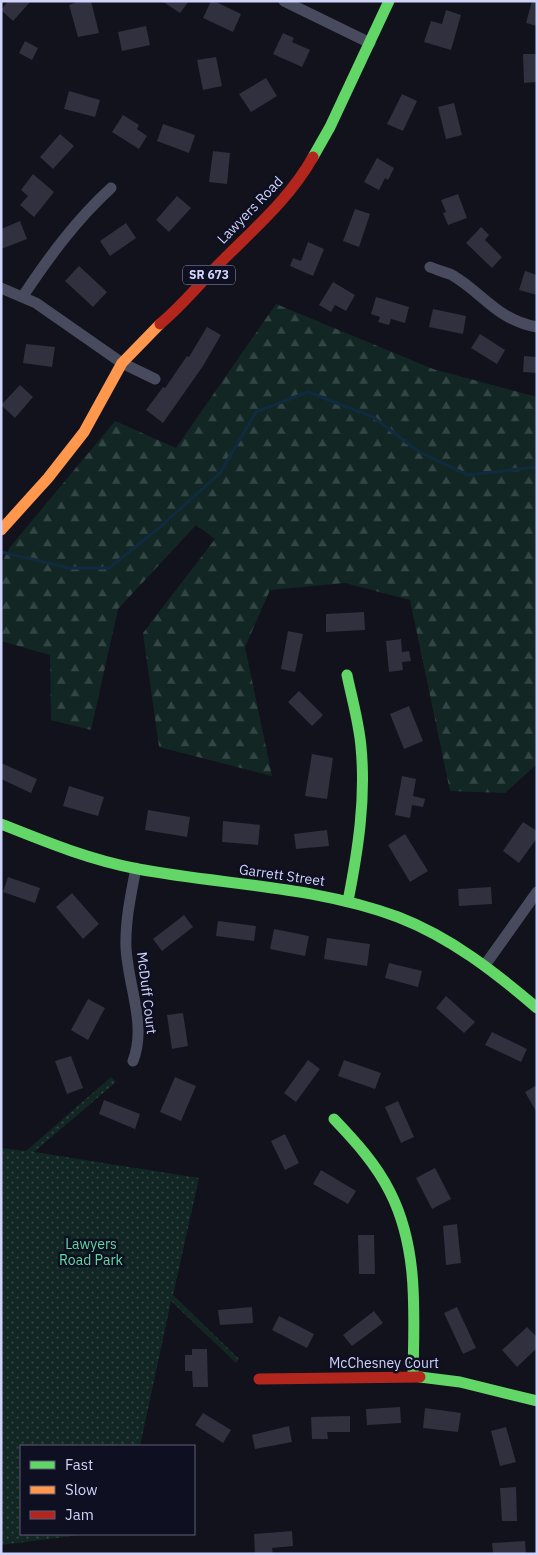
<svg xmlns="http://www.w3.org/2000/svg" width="538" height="1555" font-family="'IBM Plex Sans',sans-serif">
<defs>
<pattern id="grass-dots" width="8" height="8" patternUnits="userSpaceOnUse" patternTransform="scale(1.25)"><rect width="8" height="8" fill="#122723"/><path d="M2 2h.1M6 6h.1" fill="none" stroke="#334544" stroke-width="1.8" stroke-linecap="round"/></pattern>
<pattern id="forest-firs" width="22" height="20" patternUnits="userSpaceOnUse" patternTransform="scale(1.25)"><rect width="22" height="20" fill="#122723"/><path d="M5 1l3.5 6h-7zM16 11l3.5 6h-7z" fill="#334544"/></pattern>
</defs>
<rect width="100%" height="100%" fill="#12121c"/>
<path fill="url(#grass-dots)" d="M111 1077 116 1082 34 1152 199 1178 173 1295 239 1359 236 1363 171 1301 140 1446H21V1534H88L1 1545V1148L26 1151Z"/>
<path fill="url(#forest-firs)" d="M276 304 433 369 537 397V764L505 793 450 791 410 600 345 583 270 590 245 647 272 776 159 747 143 633 215 539 196 525 118 609 91 730 51 720 50 655 1 641V564L10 547 115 421 176 448Z"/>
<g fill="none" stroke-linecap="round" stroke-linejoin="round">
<path stroke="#102b3f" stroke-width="3" d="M1 552 70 568H109L160 527 220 473 256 412 308 392 373 417 419 452 468 475 537 467"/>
</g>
<path fill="#30303e" d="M8 1H31L13 21 1 10Z
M79 1H91L99 33 78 37 69 5Z
M162 1H189L180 13Z
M211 1H214L241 14 233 32 203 18Z
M532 1H537V26L526 23Z
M446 10 461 15 451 50 424 42 431 21 442 24Z
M146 26 150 45 122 51 118 32Z
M283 33 294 38 292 42 310 50 302 67 273 54Z
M25 41 38 48 32 60 19 53Z
M523 54H537V82L524 83Z
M216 57 222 86 203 90 197 60Z
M266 78 277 96 251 112 239 94Z
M69 91 100 100 95 117 64 109Z
M402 94 417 101 403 131 387 124Z
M454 103 462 135 446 139 438 107Z
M123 115 139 125 137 129 147 136 139 149 112 132Z
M163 124 195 135 189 153 157 141Z
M60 134 74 146 53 169 40 157Z
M213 151 230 153 227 184 209 182Z
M377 158 394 168 388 180 385 178 379 190 364 182Z
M33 174 54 192 34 217 20 205 28 196 21 190Z
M458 194 467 218 448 225 443 213 446 212 441 200Z
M177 196 191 208 169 232 156 220Z
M355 209 370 214 359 247 343 241Z
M20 221 27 239 1 249V229Z
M126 223 136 238 110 256 100 241Z
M481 227 489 235 485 240 502 257 492 268 466 243Z
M308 242 324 249 313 276 290 266 293 258 301 261Z
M79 266 107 292 93 307 65 281Z
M525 271 537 275V295L519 290Z
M333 282 355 295 346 311 335 305 331 312 319 305Z
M376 297 409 307 405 323 391 319 389 325 378 322 380 317 371 314Z
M433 309 466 316 463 334 429 327Z
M207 327 221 335 203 366 163 423 146 410 163 387 165 388 187 356 189 357Z
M480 334 505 350 497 364 471 348Z
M26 344 55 347 52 367 23 363Z
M524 356 537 357V373L523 372Z
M20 385 33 397 15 418 1 405Z
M364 612 365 630 326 632V614Z
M288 631 303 634 295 672 281 669Z
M401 639 402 652 409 651 411 661 402 662 403 670 389 672 386 641Z
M299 691 323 715 312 726 288 702Z
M409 706 423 741 404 749 390 714Z
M312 754 333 758 327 799 305 796Z
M1 763 37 779 31 793 1 779Z
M402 776 416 779 413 796 425 799 423 807 412 805 410 818 395 815Z
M69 786 104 797 98 816 63 806Z
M148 810 190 817 187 837 145 830Z
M223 821 260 825 258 845 222 842Z
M523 822 537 831V838L519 863 503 851Z
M327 830 329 846 296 849 294 834Z
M405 834 428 871 410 882 388 845Z
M8 877 40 888 35 903 3 892Z
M491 887 492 904 459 906 458 889Z
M72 893 99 924 83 939 56 907Z
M184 915 193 927 162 951 153 939Z
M218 921 256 926 254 941 216 936Z
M274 929 309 936 305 956 270 949Z
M327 938 370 944 367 966 324 959Z
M389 963 422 971 418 987 385 978Z
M446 996 475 1022 464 1033 436 1008Z
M88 999 105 1008 88 1040 71 1030Z
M183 1013 188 1046 172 1049 167 1015Z
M492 1032 527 1049 521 1062 485 1045Z
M71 1056 83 1088 67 1094 55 1061Z
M308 1060 320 1069 296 1102 284 1093Z
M344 1060 381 1073 375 1089 338 1076Z
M175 1077 196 1086 181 1121 160 1112Z
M537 1085V1113L525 1092Z
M104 1100 140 1114 135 1129 99 1114Z
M398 1101 414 1137 401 1143 385 1107Z
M285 1134 299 1163 285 1170 271 1141Z
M435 1168 451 1199 432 1209 416 1178Z
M321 1170 356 1191 348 1204 313 1184Z
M457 1224 461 1263 446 1265 443 1226Z
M358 1235H374L375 1274H359Z
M252 1307 253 1323 220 1325 218 1310Z
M457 1307 476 1348 463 1354 444 1313Z
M374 1311 383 1323 352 1346 343 1335Z
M279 1316 314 1334 307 1348 272 1330Z
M527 1327 537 1337V1348L517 1367 502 1350Z
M192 1349H207L208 1387H193L192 1371H185V1355H192Z
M400 1407 401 1423 367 1425 366 1409Z
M425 1408 461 1413 458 1432 423 1428Z
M203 1413 231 1430 223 1443 195 1425Z
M350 1416V1432H327L328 1439H312L311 1417Z
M289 1426 292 1442 255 1449 252 1435Z
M506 1427 516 1462 500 1466 491 1431Z
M516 1487 517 1521H502L500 1488Z
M292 1531 293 1546 272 1548 273 1554H255L254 1534Z
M525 1541 526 1554H493L492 1543Z"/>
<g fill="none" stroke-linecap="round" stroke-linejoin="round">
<path stroke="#484b5d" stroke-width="11" d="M284 1 370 43
M430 267C437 270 445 272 452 275 483 293 497 320 537 327
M1 288 36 303 122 363 155 379
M23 296C49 257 76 220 111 188
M485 965 537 892
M133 1061C147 1025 128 986 126 948 125 921 131 894 136 868"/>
<path stroke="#63d668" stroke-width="11" d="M313 157 330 127 389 1
M347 675C352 699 359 723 361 747 366 799 358 850 348 901
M1 824C46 842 90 860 138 869 224 885 315 886 398 917 450 937 495 972 537 1008
M334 1119C355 1141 376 1164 390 1192 419 1249 414 1314 413 1376
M420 1377 460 1382 537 1401"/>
<path stroke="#ff974d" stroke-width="11" d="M1 530 48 478 84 432 122 363 160 324"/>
<path stroke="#b3261e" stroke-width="11" d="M160 324C183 305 201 282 222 261 255 228 290 198 313 157
M259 1379 420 1377"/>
</g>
<g text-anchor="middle" stroke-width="5" stroke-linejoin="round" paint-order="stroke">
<rect fill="#0e0f20" stroke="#9699ba" stroke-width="1" x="183" y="265.5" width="52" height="19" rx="4"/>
<g font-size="12" font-weight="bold" fill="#d0d4fc">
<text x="209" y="279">SR 673</text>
</g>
<g font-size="14" fill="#d0d4fc" stroke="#0e0f20">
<text transform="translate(250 210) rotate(-46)" y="5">Lawyers Road</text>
<text transform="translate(282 875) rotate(8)" y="5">Garrett Street</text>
<text transform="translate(147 993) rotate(83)" y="5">McDuff Court</text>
<text x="384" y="1368">McChesney Court</text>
</g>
<g font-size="14" fill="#61d8a2" stroke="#0e0f20">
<text x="91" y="1249">Lawyers<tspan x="91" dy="16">Road Park</tspan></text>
</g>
</g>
<rect width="538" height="1555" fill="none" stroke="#d0d4fc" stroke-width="5"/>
<rect x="20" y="1445" width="175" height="90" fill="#0e0f20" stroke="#5c5e78"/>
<rect x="30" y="1461" width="25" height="8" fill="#63d668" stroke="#5c5e78"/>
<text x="65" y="1470" font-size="15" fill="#d0d4fc">Fast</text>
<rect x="30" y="1486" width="25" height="8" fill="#ff974d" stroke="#5c5e78"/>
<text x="65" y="1495" font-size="15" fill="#d0d4fc">Slow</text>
<rect x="30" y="1511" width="25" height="8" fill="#b3261e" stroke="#5c5e78"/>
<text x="65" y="1520" font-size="15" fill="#d0d4fc">Jam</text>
</svg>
